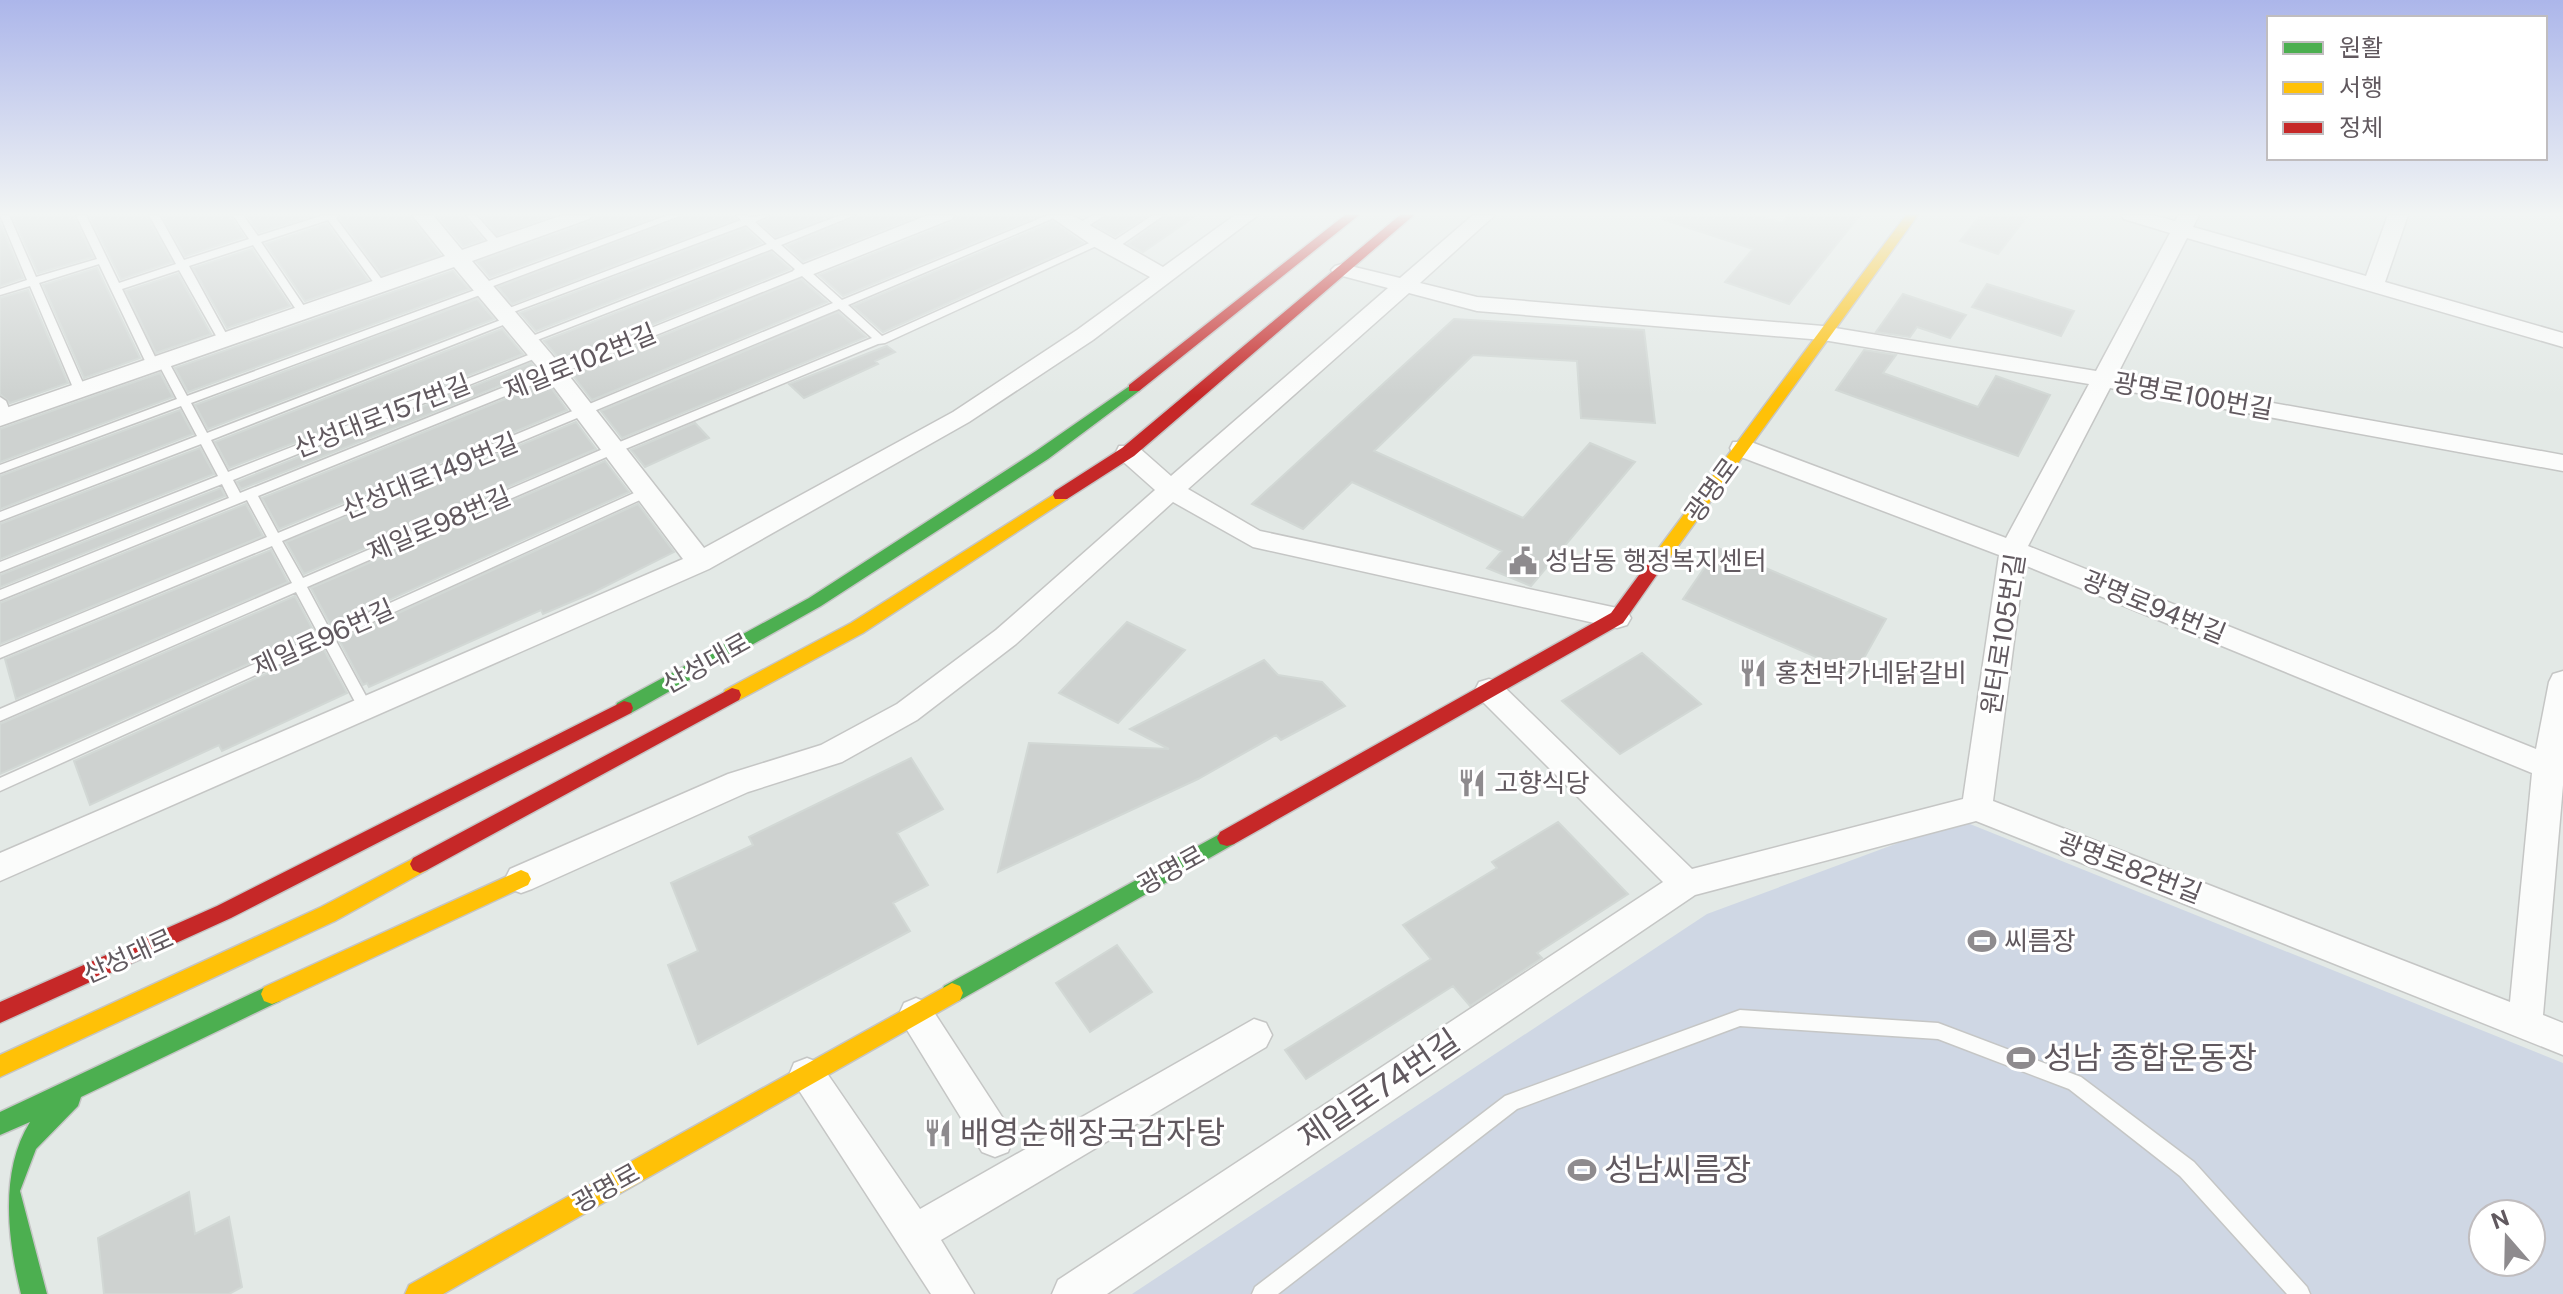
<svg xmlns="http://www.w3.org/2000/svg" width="2563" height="1294" font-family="'Public Sans','Noto Sans KR',sans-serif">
<rect width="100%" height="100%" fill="#e3e9e6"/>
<path fill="#cfd7e4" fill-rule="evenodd" d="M1960 820 2563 1063V1294H1132L1707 914ZM2483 1214H2531V1262H2483Z"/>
<path fill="#ced2d0" stroke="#d2d8d5" stroke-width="2" d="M12 215H73L93 257 38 273Z
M89 215H146L172 262 121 279Z
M162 215H230L244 237 185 256Z
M247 215H315L259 232Z
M342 215H409L440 255 382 275 340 218Z
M437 215H463L483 240 463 246Z
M480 215H554L497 235Z
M595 215H660L490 277 477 262 590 222Z
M685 215H733L736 219 512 304 498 287Z
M772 215H833L776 237 760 223Z
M858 215H920L803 261 787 246Z
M958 215H1041L843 296 819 275 953 222Z
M1108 215H1148L1115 236 1095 225Z
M1167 215H1197L1143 252 1128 244Z
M1663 215H1757L1782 223 1788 215H1860L1789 304 1725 282 1753 249 1662 219Z
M1981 215H2028L1998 254 1960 241Z
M1053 222 1083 243 883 332 853 306Z
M0 223 23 278 0 286Z
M327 224 368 280 305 301 266 244Z
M745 228 761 243 536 331 520 313Z
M252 249 290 306 227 328 193 268Z
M771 252 790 269 561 361 544 341Z
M97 268 140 358 84 378 43 285Z
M453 271 469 289 188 392 175 368Z
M178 274 211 334 156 353 126 291Z
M801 279 827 302 592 400 571 373Z
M1987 284 2074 311 2061 336 1972 307Z
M28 290 68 383 10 403 0 394V298Z
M1903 294 1966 315 1950 338 1917 327 1910 337 1876 332Z
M477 299 494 319 208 429 195 405Z
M838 312 866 337 622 438 601 411Z
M1454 319 1644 330 1655 423 1581 418 1577 361 1473 355 1374 451 1523 518 1590 443 1635 462 1531 586 1487 568 1502 551 1352 482 1303 529 1252 504Z
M502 329 523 354 229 468 215 442Z
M887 346 895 352 875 361 878 364 804 398 789 384Z
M1864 350 1896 355 1883 373 1978 407 1996 376 2050 395 2018 456 1836 390Z
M531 363 537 371 241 489 237 482Z
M160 373 173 397 0 462V429Z
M547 382 567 410 279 529 262 498Z
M180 410 193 434 0 509V476Z
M576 422 596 449 304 574 286 542Z
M695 423 709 438 645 467 631 450Z
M200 448 214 474 0 559V524Z
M605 461 629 492 331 626 311 588Z
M221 488 225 496 0 587V575Z
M246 504 263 536 0 644V603Z
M638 504 674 552 592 593 543 614 541 610 369 687 367 683 363 685 339 640Z
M1718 548 1886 619 1855 674 1683 599Z
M271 550 288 582 16 699 5 659Z
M295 596 315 634 0 774V724Z
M1127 622 1185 650 1118 723 1059 693Z
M323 648 347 693 222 751 219 745 90 805 74 761Z
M1642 653 1701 704 1620 754 1562 701Z
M1264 660 1278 675 1322 682 1345 706 1281 740 1276 735 1198 779 998 872 1029 743 1169 749 1130 729Z
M911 758 943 809 897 833 928 885 893 903 910 931 698 1044 668 965 698 951 671 883 753 845 749 837Z
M1558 822 1628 894 1537 953 1542 958 1470 1006 1453 986 1306 1079 1285 1050 1431 959 1403 925 1497 868 1492 862Z
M1117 945 1152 992 1090 1032 1056 983Z
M189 1192 195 1234 229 1217 242 1287 229 1294H104L98 1238Z"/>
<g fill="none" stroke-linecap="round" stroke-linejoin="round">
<defs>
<path id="lane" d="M0 215H9L36 277 97 259 76 215H86L119 283 176 264 149 215H159L184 260 249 239 233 215H243L258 236 324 215H339L336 218 386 285 381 288 377 287 328 220 261 242 308 312 307 314H299L253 245 189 266 229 339 227 341H219L179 270 122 289 159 365 153 368 147 365 99 264 39 283 86 390 80 394 74 390 30 286 0 295V289L27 280Z
M466 215H476L501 243V247H493Z
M668 215H682L488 288V292L191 403 207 433 506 318H514L516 320 211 440 228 472 536 352 540 351 546 354 233 480 240 493 796 270 772 249 532 342H524L522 340 767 244 746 225 508 314H500L499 312 741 220 736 215H747L749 217 769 215 755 222 775 240 841 215H855L781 245 842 300 1048 215H1061L848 305 882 336 1096 240 1100 239 1105 242 885 343 878 344 618 452 307 587 330 630 643 489H651L653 492 651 495 335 639 373 709 371 713H361L324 644 0 791V778L319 635 296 592 0 721V709L292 583 272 546 0 658V647L267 537 247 500 0 600V590L229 498 222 484 0 572V562L218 476 201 444 0 521V512L197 436 181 406 0 473V465L177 399 157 361 159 359H167L187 396 478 289V285ZM802 276 833 303 278 533 258 496ZM839 309 872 338 610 446 303 578 282 541Z
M1093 215H1105L1082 230H1074V226Z
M1153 215H1164L1114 250H1106V246Z
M0 397 6 401 12 416 10 419 6 420 0 416Z
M1740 1010 1938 1023 2081 1077 2194 1162 2307 1287 2310 1294H2287L2180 1176 2069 1089 1938 1039 1740 1026 1517 1109 1278 1294H1252L1255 1287 1505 1096Z"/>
<path id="street" d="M412 215H433L462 250 563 215H592L589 219 472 261 563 368 704 548 953 412 1077 330 1150 277 1093 246 1048 215H1072L1163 267 1235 215H1258L1093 340 969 422 709 569 0 881V853L683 559 547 378 454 267 0 426V410L445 256Z
M928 215H955L952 219 811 275H797L793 271 797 267Z
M1473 215H1495L1420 283 1477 297 1823 326 2096 371 2170 233 2124 219 2121 215H2152L2175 221 2179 215H2199L2193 227 2366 276 2388 215H2408L2385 282 2563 333V347L2187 238 2117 375 2563 455V471L2110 388 2028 546 2536 749 2549 682 2553 674 2563 671V785L2543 1015 2563 1023V1055L1976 821 1695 895 1107 1294H1052L1058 1280 1663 882 1479 698 1475 690 1479 682 1489 679 1499 682 1692 869 1963 799 1999 555 1733 454 1730 448 1733 442H1751L2006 538 2089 384 1823 340 1477 311 1409 293 1188 489 1260 531 1617 608 1627 611 1631 618 1627 625 1617 628 1253 547 1173 502 1016 644 917 720 842 762 748 792 532 889 521 893 510 889 505 879 510 869 728 774 821 745 897 704 996 630 1155 490 1119 458 1116 452 1119 446H1137L1171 476 1388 288 1335 274 1331 270 1335 266 1342 264 1400 278ZM2024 565 2532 773 2510 1002 1993 801Z
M916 998 928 1003 1008 1126 1013 1139 1008 1152 995 1157 982 1152 904 1025 899 1014 904 1003Z
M1254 1019 1266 1023 1272 1035 1266 1047 941 1240 974 1294H931L789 1075 794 1063 807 1058 820 1063 920 1209Z"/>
<path id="fast" d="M1134 383 1139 385V391L1048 459 821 606 631 713H617L615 708 617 703 809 598 1036 451Z
M1227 830 1234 832 1237 838 1234 844 960 1000 952 1003 944 1000 941 993 944 986Z
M272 984 280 987 283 994 280 1001 81 1097 78 1106 36 1149 20 1191 47 1294H21C7 1237 0 1170 30 1122L0 1135V1112Z"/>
<path id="slow" d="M1906 215H1918L1668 560H1656L1654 556 1656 552Z
M1061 490 1067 491 1069 495 1067 499 863 633 739 700H725L723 695 725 690 851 623Z
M420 855 427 858 430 864 427 870 335 921 0 1077V1055L321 907Z
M521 870 528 873 531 879 528 885 280 1001 272 1004 264 1001 261 994 264 987Z
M952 983 960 986 963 993 960 1000 443 1294H405L409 1285Z"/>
<path id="jam" d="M1345 215H1359L1139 391H1129V385Z
M1400 215H1414L1134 456 1067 499H1055L1053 495 1055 491 1122 448Z
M1662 550 1670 556 1623 623 1234 844 1227 846 1220 844 1217 838 1220 832 1611 613 1656 552Z
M732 688 739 690 741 695 739 700 427 870 420 873 413 870 410 864 413 858Z
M624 701 631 703 633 708 631 713 231 918 0 1023V1002L217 906Z"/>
</defs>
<use href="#lane" stroke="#c5c6c5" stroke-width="3"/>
<use href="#street" stroke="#c5c6c5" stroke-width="3"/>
<use href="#fast" stroke="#c5c5c5" stroke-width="3"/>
<use href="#slow" stroke="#c5c5c5" stroke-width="3"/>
<use href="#jam" stroke="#c5c5c5" stroke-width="3"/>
<use href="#lane" fill="#fbfcfb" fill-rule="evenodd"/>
<use href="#street" fill="#fbfcfb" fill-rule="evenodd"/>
<use href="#fast" fill="#4caf50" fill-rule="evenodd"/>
<use href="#slow" fill="#ffc107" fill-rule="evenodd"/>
<use href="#jam" fill="#c62828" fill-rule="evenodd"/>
</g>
<linearGradient id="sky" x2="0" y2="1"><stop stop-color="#acb6ea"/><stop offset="0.54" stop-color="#f2f5f4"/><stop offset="1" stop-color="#f2f5f4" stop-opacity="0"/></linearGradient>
<rect width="2563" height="396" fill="url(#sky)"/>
<defs>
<symbol id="civic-bare" viewBox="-9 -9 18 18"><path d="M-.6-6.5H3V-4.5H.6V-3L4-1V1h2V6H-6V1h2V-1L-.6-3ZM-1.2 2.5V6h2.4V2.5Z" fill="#8e8b8e" stroke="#fff" stroke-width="2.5" paint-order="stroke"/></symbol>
<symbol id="restaurant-bare" viewBox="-9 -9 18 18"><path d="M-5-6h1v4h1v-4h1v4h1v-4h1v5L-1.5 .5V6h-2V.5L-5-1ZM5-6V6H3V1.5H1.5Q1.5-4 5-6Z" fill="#8e8b8e" stroke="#fff" stroke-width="2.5" paint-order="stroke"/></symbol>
<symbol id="stadium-bare" viewBox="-9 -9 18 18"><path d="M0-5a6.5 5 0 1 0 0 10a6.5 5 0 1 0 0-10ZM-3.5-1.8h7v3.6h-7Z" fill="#8e8b8e" stroke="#fff" stroke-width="2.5" paint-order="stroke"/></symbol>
</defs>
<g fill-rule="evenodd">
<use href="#civic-bare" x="1503" y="541" width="40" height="40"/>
<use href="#restaurant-bare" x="1733" y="653" width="40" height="40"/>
<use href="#restaurant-bare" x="1452" y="763" width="40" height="40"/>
<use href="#stadium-bare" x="1962" y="921" width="40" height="40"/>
<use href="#stadium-bare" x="2001" y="1038" width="40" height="40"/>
<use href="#restaurant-bare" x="918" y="1113" width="40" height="40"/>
<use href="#stadium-bare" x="1562" y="1150" width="40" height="40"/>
</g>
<g text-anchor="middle" stroke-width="6" stroke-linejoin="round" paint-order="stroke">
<g font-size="26" fill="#61595f" stroke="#fff">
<text transform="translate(580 362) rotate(-22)" y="9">제일로102번길</text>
<text transform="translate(2193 396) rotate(10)" y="9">광명로100번길</text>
<text transform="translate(382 416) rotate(-21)" y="9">산성대로157번길</text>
<text transform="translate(430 476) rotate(-22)" y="9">산성대로149번길</text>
<text transform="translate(1712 490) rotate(-54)" y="9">광명로</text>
<text transform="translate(439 524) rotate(-23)" y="9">제일로98번길</text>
<text transform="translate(2154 607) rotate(22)" y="9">광명로94번길</text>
<text transform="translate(2003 634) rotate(-81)" y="9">원터로105번길</text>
<text transform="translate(323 638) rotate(-24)" y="9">제일로96번길</text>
<text transform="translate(706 663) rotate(-29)" y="9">산성대로</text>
<text transform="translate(2130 868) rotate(21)" y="9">광명로82번길</text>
<text transform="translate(1171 870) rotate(-29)" y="9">광명로</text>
<text transform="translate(128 956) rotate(-24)" y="9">산성대로</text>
<text transform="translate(606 1188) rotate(-29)" y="9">광명로</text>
</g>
<g font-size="26" fill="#61595f" stroke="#fff" text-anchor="start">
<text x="1545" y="570">성남동 행정복지센터</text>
<text x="1775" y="682">홍천박가네닭갈비</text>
<text x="1494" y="792">고향식당</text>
<text x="2004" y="950">씨름장</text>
</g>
<g font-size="32" fill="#61595f" stroke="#fff" text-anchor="start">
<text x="2043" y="1069">성남 종합운동장</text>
<text x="960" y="1144">배영순해장국감자탕</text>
<text x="1604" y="1181">성남씨름장</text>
</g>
<g font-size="32" fill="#61595f" stroke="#fff">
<text transform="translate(1379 1089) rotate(-34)" y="11">제일로74번길</text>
</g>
</g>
<rect x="2267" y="16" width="280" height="144" fill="#ffffff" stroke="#c0bdbf" stroke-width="2"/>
<rect x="2283" y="42" width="40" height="12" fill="#4caf50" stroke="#c0bdbf" stroke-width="2"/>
<text x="2339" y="56" font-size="24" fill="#61595f">원활</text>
<rect x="2283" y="82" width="40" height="12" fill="#ffc107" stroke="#c0bdbf" stroke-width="2"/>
<text x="2339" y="96" font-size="24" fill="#61595f">서행</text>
<rect x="2283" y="122" width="40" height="12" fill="#c62828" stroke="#c0bdbf" stroke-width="2"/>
<text x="2339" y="136" font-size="24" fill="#61595f">정체</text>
<g transform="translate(2507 1238) rotate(340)"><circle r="38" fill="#ffffff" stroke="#c0bdbf" stroke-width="2"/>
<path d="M0-6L14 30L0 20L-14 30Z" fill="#8e8b8e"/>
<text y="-12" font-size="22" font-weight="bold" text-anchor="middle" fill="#61595f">N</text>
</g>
</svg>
